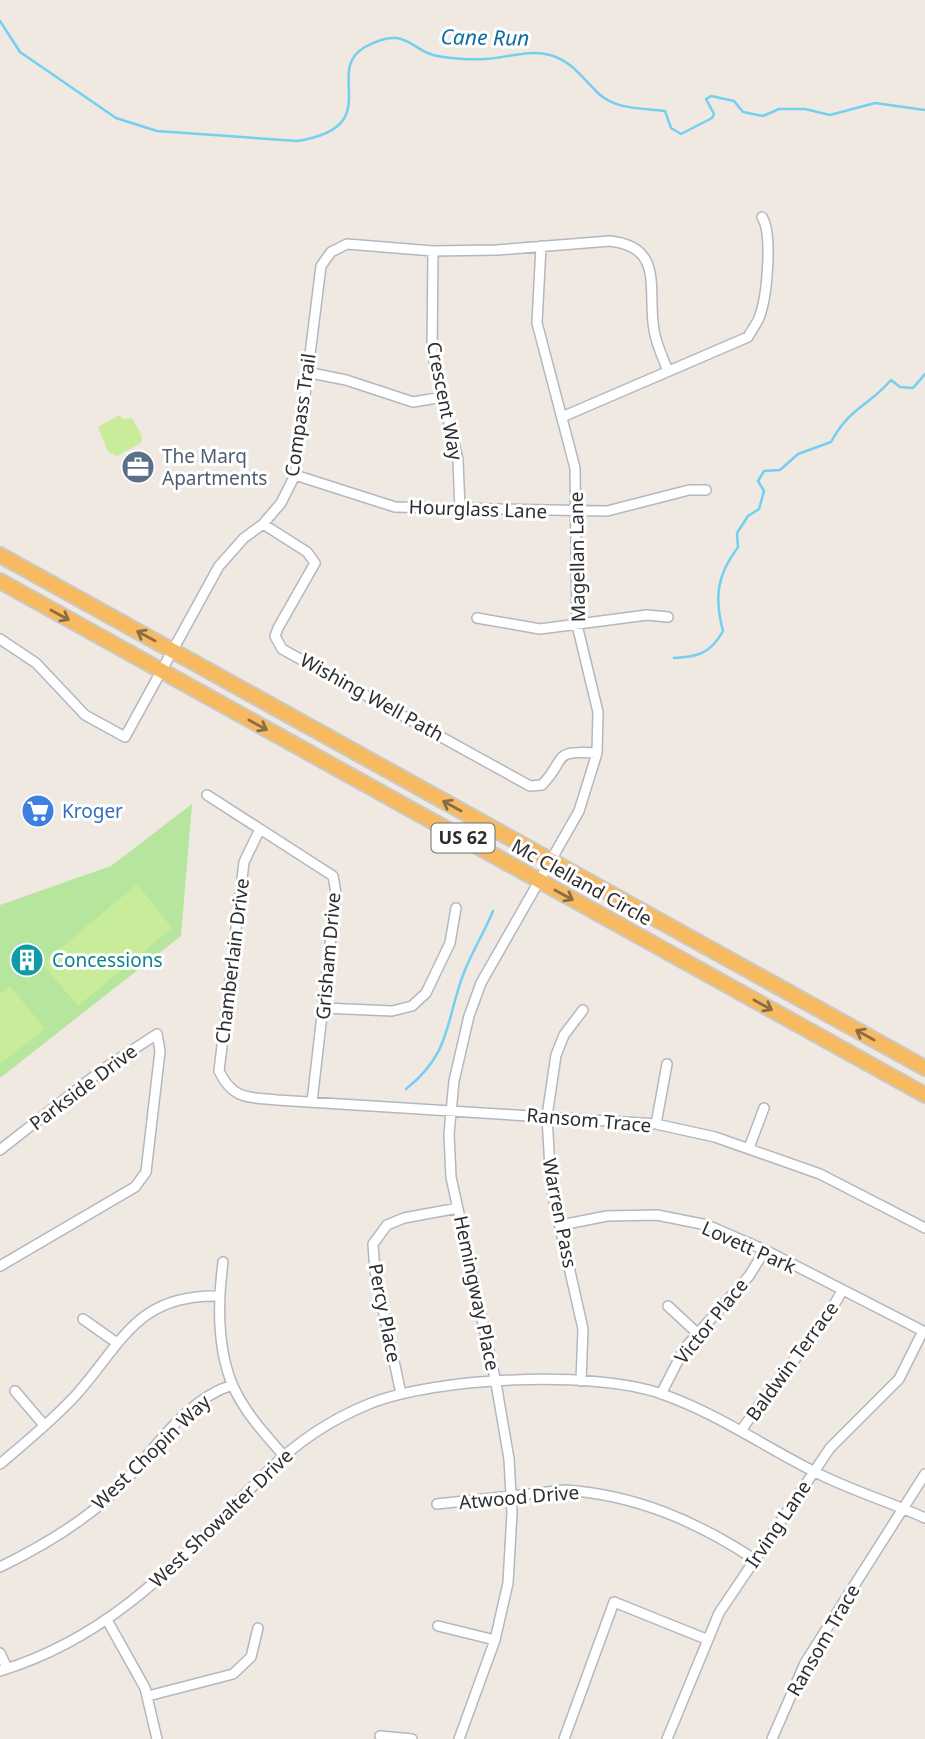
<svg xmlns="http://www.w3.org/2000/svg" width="925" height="1739" font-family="'Noto Sans',sans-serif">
<rect width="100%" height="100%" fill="#efe9e1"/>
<path fill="#b6e59e" d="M192 804 181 936 0 1078V905L111 866Z"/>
<path fill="#c9ec9a" d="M120 415 122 419 132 418 142 436 141 443 117 456 108 452 98 427Z
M137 884 172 928 78 1006 42 964Z
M10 986 45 1029 0 1064V994Z"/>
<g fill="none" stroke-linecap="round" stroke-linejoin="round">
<path stroke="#75cff0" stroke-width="2.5" d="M0 21 20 52 116 118 157 131 297 141C388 127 322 71 365 47 409 23 410 54 443 57 458 59 472 60 486 59 506 58 529 49 550 55 572 61 583 79 599 94 617 110 642 108 665 111L671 128 681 134 712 118 714 114 706 99 711 96 734 101 743 112 763 116 779 109H805L830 115 875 103 925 110
M674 658C698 657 711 653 723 631 714 597 717 575 738 547L737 533 748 516 759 509 764 491 758 481 764 471 780 470 798 454 831 442C850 407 868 407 891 380L900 387 913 388 925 374
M406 1089C453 1052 445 1019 465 970 473 950 485 931 493 911"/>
<defs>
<path id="minor" d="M433 251 432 353 458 460 460 509
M306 372 346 380 413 402 443 397
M562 417 748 337C751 331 756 325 759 318 767 298 773 234 762 217
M295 475 395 507 607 511 689 490H706
M263 524 307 552 315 563 278 628 275 636 282 649 530 786 542 785C568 758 550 750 597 753
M477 618 540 629 647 615 668 617
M0 639 36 663 85 715 125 737 219 566 244 538 263 524 281 503 295 475 321 266 331 252 347 244 433 251 497 250 610 241C665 247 647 290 654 330 656 344 663 358 668 371
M207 795 333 876 336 893 312 1102
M260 829 244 862 219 1071C233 1100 248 1097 277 1100L656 1124 715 1137 820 1174 925 1228
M324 1008 392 1011 412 1006 426 993 450 943 456 908
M656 1124 667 1064
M749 1148 764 1108
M0 1150 102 1070 157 1034 160 1051 146 1172 135 1187 0 1266
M561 1225 607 1216 657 1215 707 1225 765 1250 925 1332
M223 1262C218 1300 217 1349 233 1386 245 1413 265 1434 284 1456
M668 1306 697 1333
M83 1319 117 1343
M581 1381 583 1329 551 1187 547 1116 556 1055 564 1035 583 1010
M15 1391 44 1425
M401 1394 375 1271 373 1244 387 1225 404 1218 458 1208
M661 1394 684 1349 749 1276 765 1250
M741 1431C773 1381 815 1341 842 1291
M0 1464C26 1442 53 1420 76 1395 123 1342 137 1294 219 1296
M437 1504 565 1490C636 1495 696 1521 754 1559
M0 1567C39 1548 77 1526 109 1497 149 1461 179 1402 232 1385
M107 1620 145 1688 157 1739
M438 1626 495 1640
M0 1653 7 1668
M0 1671C118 1635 184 1554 268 1471 296 1443 332 1419 369 1404 436 1377 593 1370 662 1394 716 1413 762 1445 813 1471 849 1490 888 1501 925 1518
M148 1696 233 1674 251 1657 258 1628
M380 1736 412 1739
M459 1739 495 1640 508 1583 512 1513 509 1459 496 1383 451 1177 449 1134 454 1081 469 1016 481 983 579 811 597 753 598 712 577 625 575 468 537 323 541 246
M564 1739 614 1602 706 1639
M667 1739 719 1613 830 1448 899 1379 923 1331
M772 1739 805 1663 925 1474"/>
<path id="trunk" d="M0 555 925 1068
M0 581 925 1095"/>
</defs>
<use href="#minor" stroke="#b4b7c1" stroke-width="12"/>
<use href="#trunk" stroke="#c9c9c9" stroke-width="18"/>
<use href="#minor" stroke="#fff" stroke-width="9"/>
<use href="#trunk" stroke="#f8ba60" stroke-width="14"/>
</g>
<defs><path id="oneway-shaft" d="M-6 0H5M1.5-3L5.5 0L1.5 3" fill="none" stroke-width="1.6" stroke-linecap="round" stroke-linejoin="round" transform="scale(1.75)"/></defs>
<g stroke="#896d44">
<use href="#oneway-shaft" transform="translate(60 615) rotate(29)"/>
<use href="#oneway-shaft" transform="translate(146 636) rotate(-151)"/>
<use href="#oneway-shaft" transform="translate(258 725) rotate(29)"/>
<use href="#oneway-shaft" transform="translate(452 806) rotate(-151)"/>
<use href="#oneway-shaft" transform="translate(564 895) rotate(29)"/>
<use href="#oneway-shaft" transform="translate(763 1005) rotate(29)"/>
<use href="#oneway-shaft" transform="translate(865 1035) rotate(-151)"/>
</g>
<defs>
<symbol id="office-disc" viewBox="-11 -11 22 22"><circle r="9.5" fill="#5c6f8a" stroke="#fff"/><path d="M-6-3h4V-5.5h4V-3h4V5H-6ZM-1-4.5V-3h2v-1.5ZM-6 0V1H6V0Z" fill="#fff"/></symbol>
<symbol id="supermarket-disc" viewBox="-11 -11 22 22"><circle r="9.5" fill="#3f7fe0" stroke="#fff"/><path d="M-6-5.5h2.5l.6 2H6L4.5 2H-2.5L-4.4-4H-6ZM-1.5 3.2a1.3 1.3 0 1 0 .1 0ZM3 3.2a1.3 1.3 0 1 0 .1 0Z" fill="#fff"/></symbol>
<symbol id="building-disc" viewBox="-11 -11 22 22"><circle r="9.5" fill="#0f9aa8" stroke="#fff"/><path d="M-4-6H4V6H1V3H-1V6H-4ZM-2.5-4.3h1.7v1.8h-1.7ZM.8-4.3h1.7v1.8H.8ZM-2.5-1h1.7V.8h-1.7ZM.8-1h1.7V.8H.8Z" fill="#fff"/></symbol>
</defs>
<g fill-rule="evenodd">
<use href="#office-disc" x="119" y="448" width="38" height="38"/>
<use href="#supermarket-disc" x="19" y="792" width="38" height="38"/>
<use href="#building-disc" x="8" y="941" width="38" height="38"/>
</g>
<g text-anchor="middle" stroke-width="6" stroke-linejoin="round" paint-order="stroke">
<rect fill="#fff" stroke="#6d6d6d" stroke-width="2" x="431.5" y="823.5" width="63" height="29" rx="5"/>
<g font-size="18" font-weight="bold" fill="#2e2e2e">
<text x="463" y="844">US 62</text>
</g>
<g font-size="19" fill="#2e2e2e" stroke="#fff">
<text transform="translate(445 401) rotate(79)" y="7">Crescent Way</text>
<text transform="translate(300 415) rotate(-82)" y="7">Compass Trail</text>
<text transform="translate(478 509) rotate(2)" y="7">Hourglass Lane</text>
<text transform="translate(577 557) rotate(-91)" y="7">Magellan Lane</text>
<text transform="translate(372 697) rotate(29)" y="7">Wishing Well Path</text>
<text transform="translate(582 882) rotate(29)" y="7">Mc Clelland Circle</text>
<text transform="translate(328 956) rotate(-85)" y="7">Grisham Drive</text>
<text transform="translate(232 961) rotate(-83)" y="7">Chamberlain Drive</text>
<text transform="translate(83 1087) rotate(-37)" y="7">Parkside Drive</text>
<text transform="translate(589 1120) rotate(5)" y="7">Ransom Trace</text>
<text transform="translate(560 1213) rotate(79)" y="7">Warren Pass</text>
<text transform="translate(749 1247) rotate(24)" y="7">Lovett Park</text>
<text transform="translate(477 1293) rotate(78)" y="7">Hemingway Place</text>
<text transform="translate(385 1313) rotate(79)" y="7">Percy Place</text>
<text transform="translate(711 1321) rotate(-51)" y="7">Victor Place</text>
<text transform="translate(792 1361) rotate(-54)" y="7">Baldwin Terrace</text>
<text transform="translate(151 1452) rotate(-44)" y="7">West Chopin Way</text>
<text transform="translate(519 1497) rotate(-5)" y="7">Atwood Drive</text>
<text transform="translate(221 1518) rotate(-44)" y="7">West Showalter Drive</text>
<text transform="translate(778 1524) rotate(-56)" y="7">Irving Lane</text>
<text transform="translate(823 1640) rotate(-60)" y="7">Ransom Trace</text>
</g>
<g font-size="19" fill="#4e5e75" stroke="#fff" text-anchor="start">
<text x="162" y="463">The Marq<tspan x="162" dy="22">Apartments</tspan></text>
</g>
<g font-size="19" fill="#366cbe" stroke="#fff" text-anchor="start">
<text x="62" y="818">Kroger</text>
</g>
<g font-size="19" fill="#0d838f" stroke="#fff" text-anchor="start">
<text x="52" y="967">Concessions</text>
</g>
<g font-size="21" font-style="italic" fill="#0d6fa3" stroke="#fff">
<text transform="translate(485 38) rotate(1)" y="7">Cane Run</text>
</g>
</g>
</svg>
